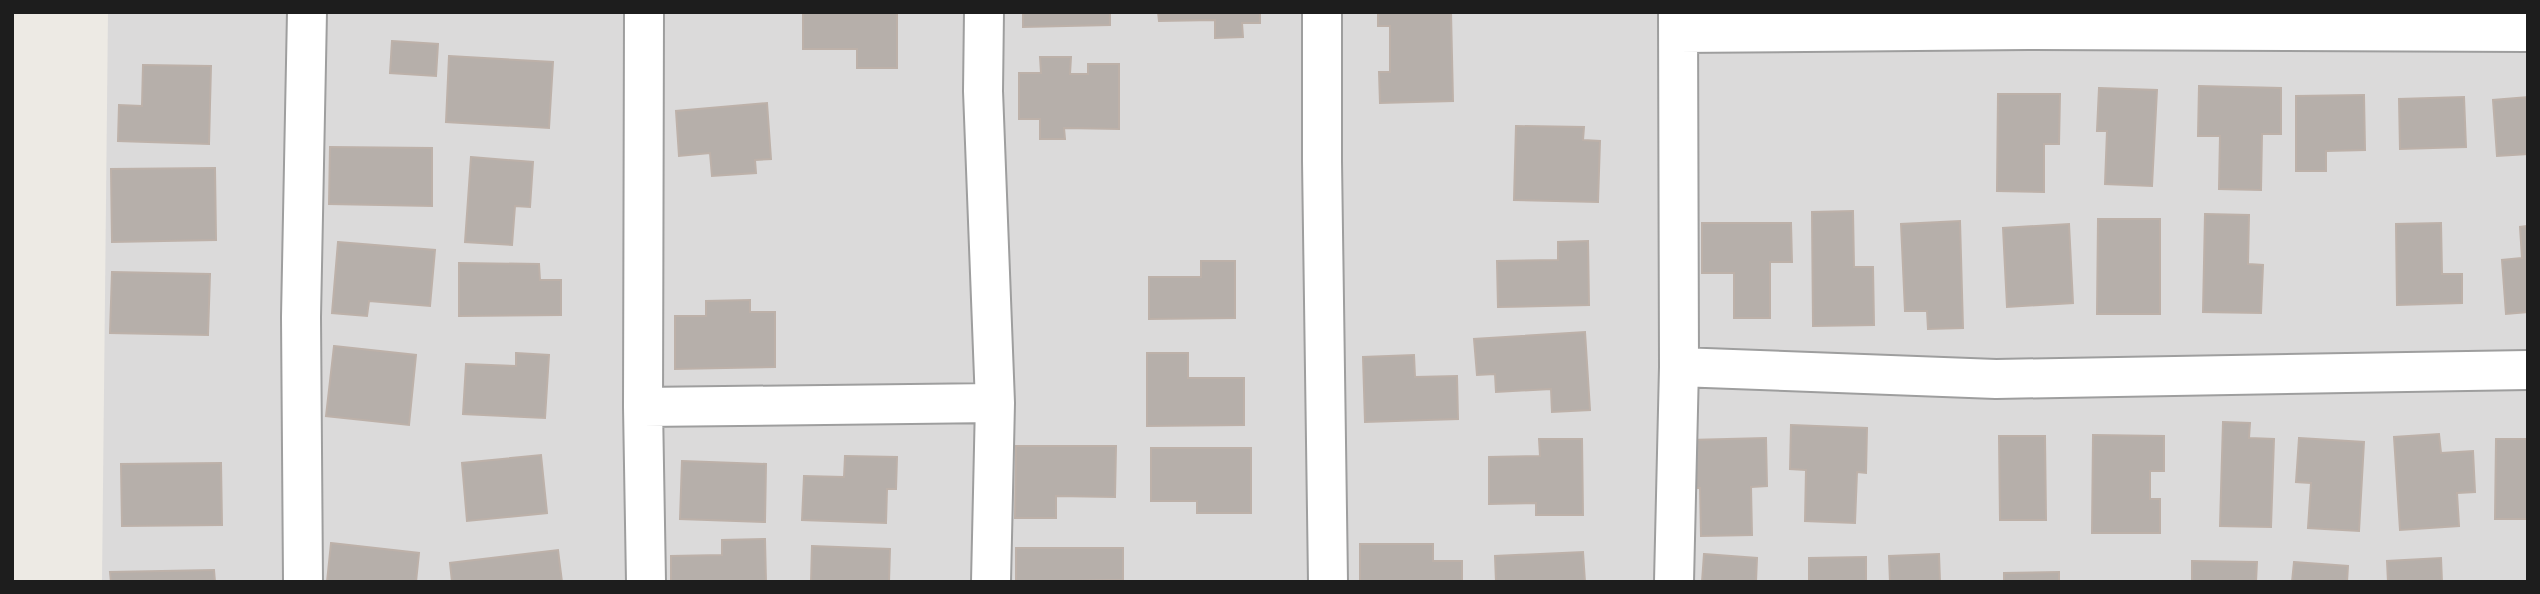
<svg xmlns="http://www.w3.org/2000/svg" width="2540" height="594" font-family="Overpass,sans-serif">
<rect width="100%" height="100%" fill="#edeae4"/>
<path fill="#dbdada" d="M108 12H2528V582H102Z"/>
<path fill="#b6afaa" stroke="#bdb1a9" stroke-width="2" d="M803 12H897V68H857V49H803Z
M1023 12H1110V25L1023 27Z
M1158 12H1260V23H1242L1243 37 1215 38V20L1159 21Z
M1378 12H1451L1453 101 1380 103 1379 72H1390V26H1378Z
M392 41 438 44 436 76 390 73Z
M449 56 553 62 549 128 446 122Z
M1040 57H1071L1070 74H1088V64H1119V129L1064 128 1065 139H1040V119H1019V73H1041Z
M143 65 211 66 209 144 118 141 119 105 142 106Z
M2199 86 2281 88V134H2262L2261 190 2219 189 2220 136H2198Z
M2099 88 2157 90 2152 186 2105 184 2107 131H2097Z
M1998 94H2060L2059 144H2044V192L1997 191Z
M2364 95 2365 150 2326 151V171H2296V96Z
M2464 97 2466 147 2400 149 2399 99Z
M2528 97V154L2497 156 2493 100Z
M767 103 771 159 755 160 756 173 712 176 710 153 679 156 676 111Z
M1516 126 1584 127 1583 140 1600 141 1598 202 1514 200Z
M330 147 432 148V206L329 204Z
M471 157 533 162 530 207 515 206 512 245 465 242Z
M215 168 216 240 112 242 111 169Z
M1853 211 1854 267H1873L1874 325 1813 326 1812 212Z
M2205 214 2249 215 2248 264 2263 265 2261 313 2203 312Z
M2098 219H2160V314H2097Z
M1960 221 1963 328 1928 329 1927 311H1905L1901 224Z
M1702 223H1791L1792 262H1770V318H1734V273H1702Z
M2441 223 2442 274H2462V303L2397 305 2396 224Z
M2069 224 2073 303 2007 307 2003 228Z
M2528 226V312L2506 314 2502 260 2522 258 2520 227Z
M1588 241 1589 305 1498 307 1497 261 1558 260V242Z
M338 242 435 250 430 306 369 301 367 316 332 313Z
M1201 261H1235V318L1149 319V277H1201Z
M459 263 539 264 540 280H561V315L459 316Z
M112 272 210 274 208 335 110 333Z
M750 300V312H775V367L675 369V316H706V301Z
M1585 332 1590 410 1552 412 1551 389 1496 392 1495 374 1477 375 1474 339Z
M334 346 416 355 409 425 326 416Z
M516 353 549 355 545 418 463 414 466 364 516 366Z
M1147 353H1188V378H1244V425L1147 426Z
M1414 355 1415 377 1457 376 1458 419 1365 422 1363 357Z
M2223 422 2250 423 2249 438 2274 439 2271 527 2220 526Z
M1791 425 1867 428 1866 473 1857 472 1855 523 1805 521 1806 470 1790 469Z
M2439 434 2441 453 2473 451 2475 492 2457 493 2459 526 2400 530 2394 437Z
M2093 435 2164 436V471H2150V499H2160V533H2092Z
M1999 436H2045L2046 520H2000Z
M1766 438 1767 486 1751 487 1752 535 1701 536 1700 488H1691L1689 440Z
M2299 438 2364 442 2359 531 2308 528 2311 483 2296 482Z
M1539 439H1582L1583 515H1536V503L1489 504V457L1540 456Z
M2496 439H2528V519H2495Z
M1016 446H1116L1115 497 1056 496V518H1015Z
M1151 448H1251V513H1197V501H1151Z
M541 455 547 513 467 521 462 463Z
M845 456 897 457 896 489H887L886 523 802 520 804 476 844 477Z
M682 461 766 464 765 522 680 519Z
M221 463 222 525 122 526 121 464Z
M765 539 766 582H671V556L722 555V540Z
M331 543 419 553 416 582H327Z
M1360 544H1433V561H1462V582H1360Z
M812 546 890 549 889 582H811Z
M1016 548H1123V580L1016 582Z
M558 550 562 582H452L450 563Z
M1583 552 1585 582H1496L1495 556Z
M1704 554 1757 558 1756 582H1702Z
M1939 554 1940 582H1890L1889 556Z
M1866 557V582H1809V558Z
M2441 558 2442 582H2388L2387 561Z
M2192 561 2257 562 2256 582H2192Z
M2294 562 2348 566 2347 582H2292Z
M214 570 215 582H111L110 572Z
M2059 572V582H2004V573Z"/>
<g fill="none" stroke-linecap="round" stroke-linejoin="round">
<defs>
<path id="minor" d="M644 12 643 407 646 582
M984 12 983 91 995 403 991 582
M1322 12V161L1328 582
M1679 33 2028 30 2528 32
M1679 367 1996 379 2528 370
M643 407 995 403
M303 582 301 317 307 12
M1674 582 1679 367 1678 12"/>
</defs>
<use href="#minor" stroke="#9e9e9e" stroke-width="42"/>
<use href="#minor" stroke="#fff" stroke-width="38"/>
</g>
<rect width="2540" height="594" fill="none" stroke="#1d1d1d" stroke-width="28"/>
</svg>
